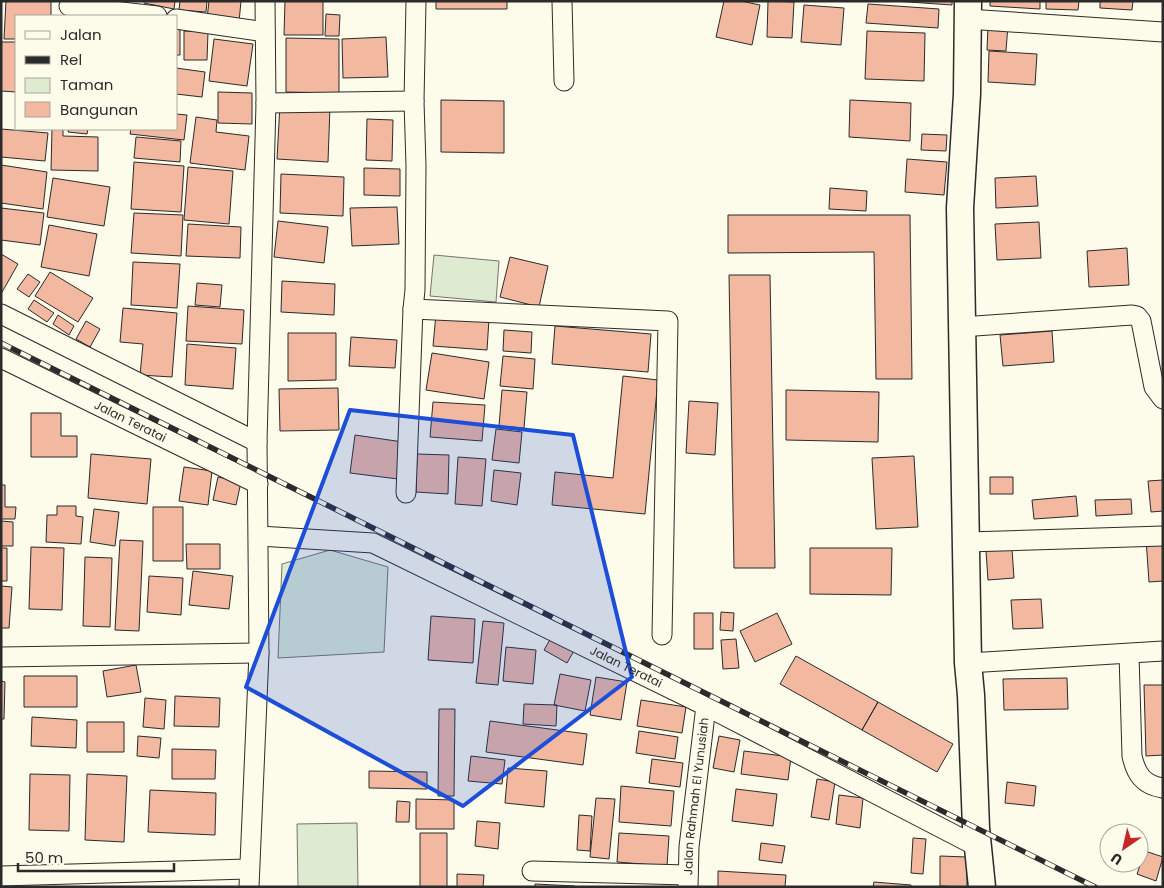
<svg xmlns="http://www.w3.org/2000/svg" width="1164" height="888" font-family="Poppins,sans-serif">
<rect width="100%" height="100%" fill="#fdfbea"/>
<path fill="#deebd1" stroke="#74746e" d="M434 255 499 261 496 302 430 296Z
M330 550 388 567 384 652 278 658 282 564Z
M357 823 358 887H298L297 824Z"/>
<path fill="#f2b8a0" stroke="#2b2b2b" d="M6 1H51V16H16V39H4Z
M144 1H175L174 9 144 3Z
M180 1H207L206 12 179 10Z
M209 1H241L239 22 207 19Z
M285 1H323V35H284Z
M436 1H507V9H436Z
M724 1H741L760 5 752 45 716 37Z
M768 1 794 2 792 38 767 37Z
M894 1H952V5Z
M990 1H1040V9L990 6Z
M1046 1H1079L1078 10 1046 9Z
M1100 1H1133L1132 10 1100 8Z
M868 4 939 9 938 28 866 23Z
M804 5 844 8 841 45 801 42Z
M326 14 340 15 339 36H325Z
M988 25H1008L1006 51 987 50Z
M176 29H180V55H176Z
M184 31 208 32 207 60H184Z
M867 31 925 33 924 81 865 79Z
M386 37 388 77 343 78 342 39Z
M286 38 339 39V93L286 92Z
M214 39 253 44 247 86 209 81Z
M1 42H16V92L1 91Z
M989 51 1037 54 1035 85 988 82Z
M176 68 205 72 202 97 176 94Z
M218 92 252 93V124L218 123Z
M441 100 504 101V153L441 152Z
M850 100 911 103 910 141 849 137Z
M280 104 330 106 328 162 277 159Z
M176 114 187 115 184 140 130 134 131 129H176Z
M196 117 217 120 216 132 249 136 245 170 190 163Z
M367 119 393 120 392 161 366 160Z
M1 129 48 133 45 161 1 157Z
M52 129H63V136L98 137V171L51 170Z
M69 129H88L87 134 68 132Z
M922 134 947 135 946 151 921 150Z
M136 137 181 141 180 162 134 158Z
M907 159 947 162 944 195 905 192Z
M134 162 184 166 181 212 131 209Z
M1 165 47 172 43 209 1 203Z
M188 167 233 171 229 224 184 220Z
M364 168 400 169V196L364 195Z
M281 174 344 177 343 216 280 213Z
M1036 176 1038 206 996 208 995 178Z
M53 178 110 187 104 226 47 217Z
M830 188 867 191 866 211 829 209Z
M397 207 399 244 352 246 350 208Z
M1 208 44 213 40 245 1 240Z
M134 213 183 215 181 256 131 253Z
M728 215H910L912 379H876L874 252 728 253Z
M278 221 328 227 324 263 274 257Z
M1039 222 1041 258 997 260 995 224Z
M188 224 241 227 240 258 186 256Z
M49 225 97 234 89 276 41 267Z
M1127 248 1129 285 1089 287 1087 251Z
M1 254 18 264 1 294Z
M510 257 548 266 539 307 500 297Z
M133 262 180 264 177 308 131 305Z
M50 272 93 298 78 322 35 296Z
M28 274 40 282 29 297 17 289Z
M729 275H770L775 568H734Z
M282 281 335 284 334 315 281 312Z
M197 283 222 285 220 307 195 305Z
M34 300 54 313 47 322 28 309Z
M188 306 244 310 242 344 186 341Z
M123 308 177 313 172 377 140 375 143 344 120 342Z
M436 314 489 319 487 350 433 346Z
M58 315 74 326 69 335 53 324Z
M86 321 100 329 90 347 76 339Z
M555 326 651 334 648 372 552 364Z
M504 330 532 332 531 353 503 351Z
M1052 331 1054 362 1003 366 1000 335Z
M288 333H336V380L288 381Z
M351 337 397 340 395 368 349 366Z
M187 344 236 348 233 389 185 385Z
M432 353 489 362 484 399 426 390Z
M503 356 535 359 533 389 500 386Z
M623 376 658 380 645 514 552 505 555 472 613 478Z
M338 388 339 430 280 431 279 389Z
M502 390 527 392 524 428 499 426Z
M786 390 879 392 878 442 786 440Z
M689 401 718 403 715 455 686 453Z
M433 402 485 405 482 441 430 437Z
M31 413H61V436H77V457H31Z
M496 429 522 432 519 463 492 460Z
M355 435 403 442 398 479 350 473Z
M91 454 151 459 147 504 88 498Z
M417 454 449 455 448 494 416 492Z
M914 456 918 527 876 529 872 458Z
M458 457 486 459 482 506 455 504Z
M184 467 212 471 208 505 179 501Z
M494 470 521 473 517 505 491 501Z
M218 477 241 482 236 505 213 500Z
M990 477H1013V494H990Z
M1163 480V511L1151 512 1148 481Z
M1 485H5V507H16L15 519H1Z
M1076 496 1078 516 1034 519 1032 500Z
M1131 499 1132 514 1096 516 1095 500Z
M57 506H76V516L83 517 81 544 46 542 47 515H57Z
M153 507H183V561H153Z
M94 509 119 512 115 546 90 542Z
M1 521 13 522V546H1Z
M1163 538V581L1149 582 1146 539Z
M120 540 143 541 139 631 115 630Z
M186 544H220V569H187Z
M31 547 64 548 62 610 29 609Z
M1 548H7V581H1Z
M810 548H892L891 595 810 594Z
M1012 549 1014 578 988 580 986 551Z
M85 557 112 558 110 627 83 626Z
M193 571 233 576 229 609 189 605Z
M149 576 183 578 181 615 147 612Z
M1 586 12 587 9 628H1Z
M1041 599 1043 628 1013 629 1011 600Z
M721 612 734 613 733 631 720 630Z
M694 613H713V649H694Z
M777 613 792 644 755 662 740 631Z
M431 616 475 619 473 663 428 660Z
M483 621 504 623 498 685 476 683Z
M552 636 575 649 567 663 544 650Z
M736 639 739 668 723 669 721 640Z
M506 647 536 650 533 684 503 681Z
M796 656 878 702 862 730 780 684Z
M136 665 141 692 107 697 103 671Z
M560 674 591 680 585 711 554 705Z
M24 676H77V707H24Z
M596 677 627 682 621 720 590 715Z
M1067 678 1068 709 1004 710 1003 679Z
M1 681 5 682 4 719H1Z
M1144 685H1163V755L1146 756Z
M175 696 220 698 219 727 174 726Z
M145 698 166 700 164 729 143 727Z
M641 700 686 707 682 733 637 726Z
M878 702 953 744 937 772 862 730Z
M524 704 557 705 556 726 523 724Z
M439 709H455L454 796H438Z
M32 717 77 720 76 748 31 746Z
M490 721 587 734 583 765 486 752Z
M87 722H124V752H87Z
M639 731 678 737 675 759 636 753Z
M138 736 161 738 159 758 137 756Z
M719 736 740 740 734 772 713 768Z
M172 749 216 750 215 779H172Z
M744 751 791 757 788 780 741 774Z
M471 756 505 760 502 784 468 781Z
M652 759 683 763 680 787 649 783Z
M508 768 547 771 544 807 505 803Z
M369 771 427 772V789L369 788Z
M30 774 70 775 69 831 29 830Z
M87 774 127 776 124 842 85 840Z
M817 779 835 782 829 820 811 817Z
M1007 782 1036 786 1034 806 1005 803Z
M621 786 674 791 671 826 619 822Z
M736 789 777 794 773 826 732 821Z
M150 790 216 793 215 835 148 832Z
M839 795 863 798 860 828 836 824Z
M596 798 615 799 609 859 590 857Z
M416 799 454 800V829H416Z
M397 801 410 802 409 822H396Z
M579 815 592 816 590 851 577 850Z
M477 821 500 823 498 849 475 846Z
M420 833H447V887H420Z
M619 833 669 836 667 866 617 862Z
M913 838 926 839 923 874 911 873Z
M761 843 785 846 782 863 759 860Z
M1145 851 1163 857 1156 881 1137 874Z
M940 856 967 857V887L940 886Z
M718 871 786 875 785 887H718Z
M457 874 484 875 483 887H457Z
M874 882 911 885V887H873Z
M535 884 575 886V887H535Z"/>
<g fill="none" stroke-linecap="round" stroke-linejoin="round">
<defs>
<g id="street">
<path d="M562 1 564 81"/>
<path d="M69 6 157 16"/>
<path d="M176 19 265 32"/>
<path d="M967 19 1163 32"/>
<path d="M266 103 414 101"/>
<path d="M413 309 668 321 662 635"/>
<path d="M1 314 257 442"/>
<path d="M961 327 1132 315 1137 316 1141 321 1154 387 1163 399"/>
<path id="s1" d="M1 358 258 484"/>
<path d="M406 493 413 309 415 290 416 166 414 101 416 1"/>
<path id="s2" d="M259 536 373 543 706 706 978 847"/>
<path d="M967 542 1163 536"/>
<path d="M1129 654 1132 756C1136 774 1143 785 1163 788"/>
<path d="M1 657 259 653"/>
<path d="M968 663 1163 651"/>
<path d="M532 871 688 875"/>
<path d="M1 876 248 869"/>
<path d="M249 887 259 653 257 442 266 103 265 1"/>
<path id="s3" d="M688 887 689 847 706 706"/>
</g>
<path id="secondary" d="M968 1 967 94 960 208 968 663 971 695 976 828 982 887"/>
</defs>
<use href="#street" stroke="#2b2b2b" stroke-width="21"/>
<use href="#secondary" stroke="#2b2b2b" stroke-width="29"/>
<use href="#street" stroke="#fdfbea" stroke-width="19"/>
<use href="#secondary" stroke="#fdfbea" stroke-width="26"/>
<defs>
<path id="rail" d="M1 343 1095 887"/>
</defs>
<use href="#rail" stroke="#2b2b2b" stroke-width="5.5"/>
<use href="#rail" stroke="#fdfbea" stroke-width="4" stroke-dasharray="11" stroke-linecap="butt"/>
</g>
<path fill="#1d4ed8" fill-opacity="0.2" stroke="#1d4ed8" stroke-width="4" stroke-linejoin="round" d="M350 410 573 435 632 677 463 806 246 687Z"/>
<g text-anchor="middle" stroke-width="4" stroke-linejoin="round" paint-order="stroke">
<g font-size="12" fill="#2b2b2b" stroke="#fdfbea">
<text dy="4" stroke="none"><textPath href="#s1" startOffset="144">Jalan Teratai</textPath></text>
<text dy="4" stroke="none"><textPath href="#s2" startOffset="396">Jalan Teratai</textPath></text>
<text dy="4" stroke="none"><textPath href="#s3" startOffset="91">Jalan Rahmah El Yunusiah</textPath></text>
</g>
</g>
<rect width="1164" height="888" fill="none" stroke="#2b2b2b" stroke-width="5"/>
<rect x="15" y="15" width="162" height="115" fill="#fdfbea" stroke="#a9a89e"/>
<rect x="25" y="31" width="25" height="8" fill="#fdfbea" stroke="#a9a89e"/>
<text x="60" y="40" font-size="15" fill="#2b2b2b">Jalan</text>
<rect x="25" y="56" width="25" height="8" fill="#2b2b2b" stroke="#a9a89e"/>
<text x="60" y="65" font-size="15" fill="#2b2b2b">Rel</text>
<rect x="25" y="78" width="25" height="15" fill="#deebd1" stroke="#a9a89e"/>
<text x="60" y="90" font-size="15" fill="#2b2b2b">Taman</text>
<rect x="25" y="102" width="25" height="15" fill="#f2b8a0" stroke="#a9a89e"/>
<text x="60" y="115" font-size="15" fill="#2b2b2b">Bangunan</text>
<g transform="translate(1124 848) rotate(214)"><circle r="24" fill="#fdfbea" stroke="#a9a89e"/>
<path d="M0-4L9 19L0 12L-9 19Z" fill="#c62828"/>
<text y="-8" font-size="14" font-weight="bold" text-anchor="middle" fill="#2b2b2b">U</text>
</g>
<path d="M18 863v8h156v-8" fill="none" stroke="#2b2b2b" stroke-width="2.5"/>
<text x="25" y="863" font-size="15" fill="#2b2b2b" stroke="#fdfbea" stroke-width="4" paint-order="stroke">50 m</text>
</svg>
